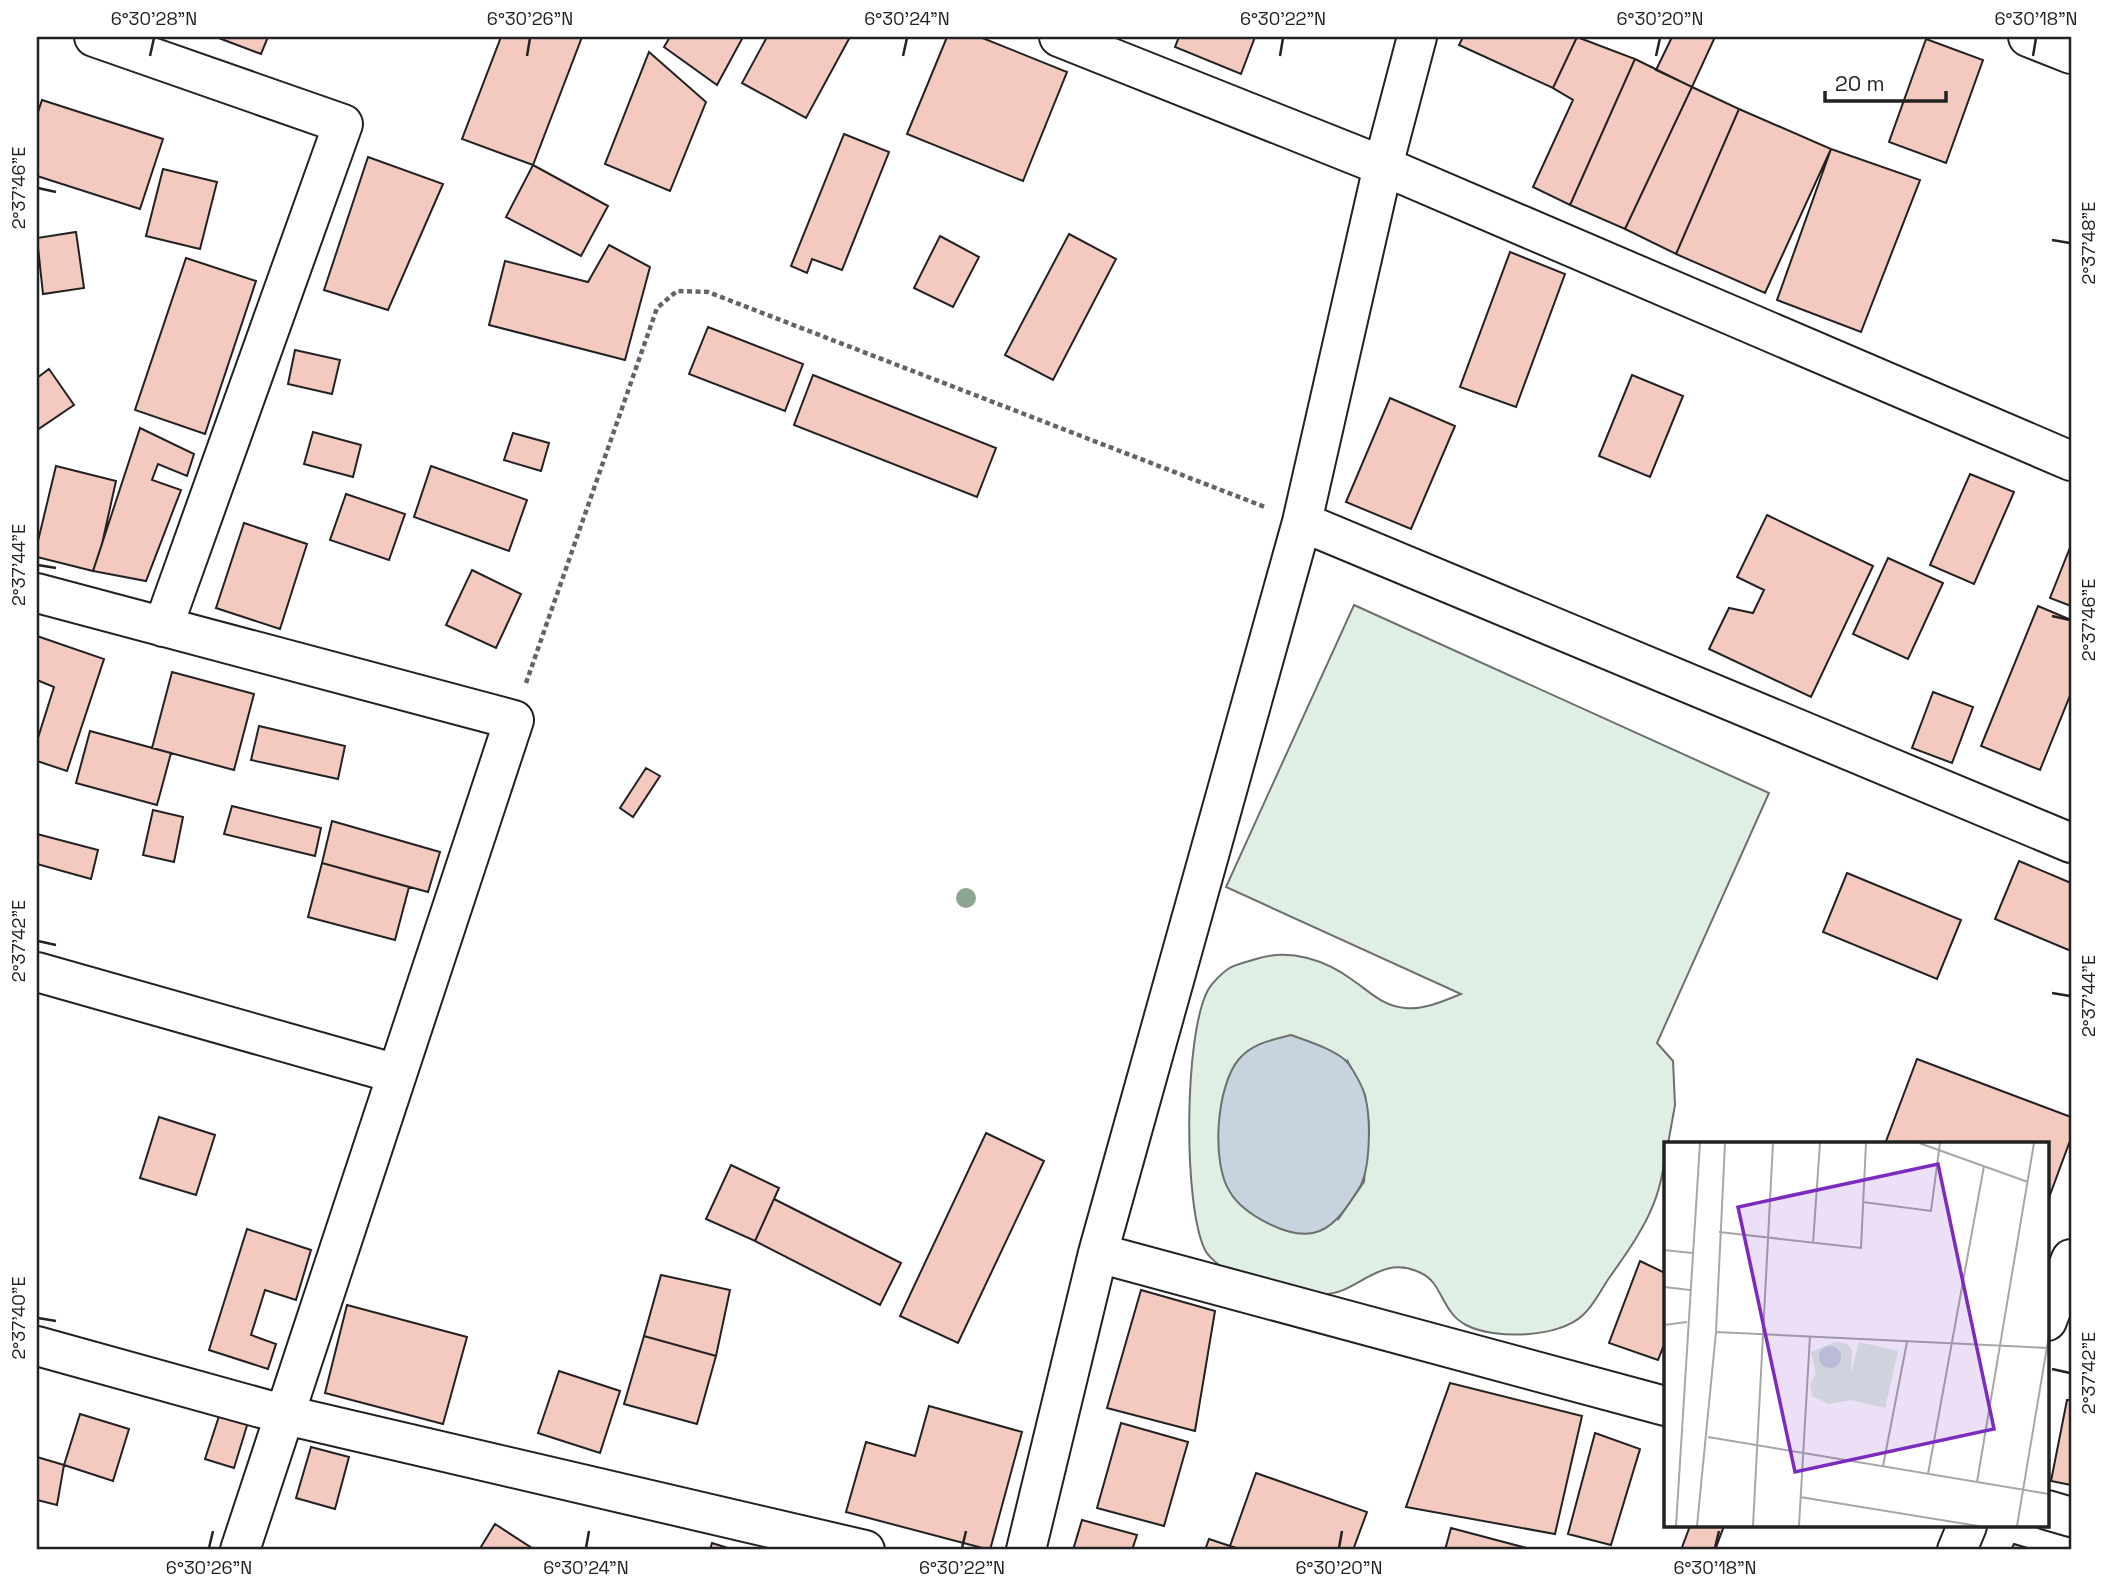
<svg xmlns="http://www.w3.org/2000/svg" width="2108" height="1587" font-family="'Space Grotesk',sans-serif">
<rect width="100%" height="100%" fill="#fff"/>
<path fill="#e0efe3" stroke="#6f6f6f" stroke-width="2" fill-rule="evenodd" d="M1354 605 1769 793 1657 1043 1673 1061 1675 1105 1668 1144H1665C1665 1201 1638 1237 1607 1281 1600 1292 1593 1306 1583 1315 1559 1338 1495 1340 1466 1325 1441 1312 1443 1283 1421 1273 1379 1252 1357 1296 1322 1294 1311 1294 1299 1288 1288 1285 1269 1280 1244 1278 1226 1269 1219 1266 1208 1256 1205 1250 1183 1205 1184 1034 1208 990 1212 983 1222 973 1228 969 1235 964 1247 962 1256 959 1290 948 1326 960 1354 981 1371 993 1383 1006 1405 1008 1423 1010 1444 1001 1461 994L1226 887ZM1348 1062 1365 1095 1369 1127 1364 1182 1339 1218Z"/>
<path fill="#c7d3dd" stroke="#6f6f6f" stroke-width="2" d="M1291 1035C1307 1041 1337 1050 1348 1063 1354 1071 1363 1087 1365 1096 1371 1118 1371 1172 1358 1190 1347 1207 1334 1229 1313 1233 1287 1238 1243 1214 1230 1192 1211 1163 1216 1086 1239 1059 1253 1043 1272 1040 1291 1035Z"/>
<path fill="#f3c9c0" stroke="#222" stroke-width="2" d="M216 37H268L261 54Z
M501 37H582L533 165 462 139Z
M670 37H743L717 85 664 47Z
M767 37H850L806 118 742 83Z
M947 37H980L1067 72 1023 181 907 134Z
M1179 37H1255L1241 74 1175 47Z
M1463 37H1577L1553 88 1459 45Z
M1577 37 1635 59 1570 205 1533 187 1573 100 1553 88Z
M1672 37H1715L1692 87 1656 70Z
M1926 39 1983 60 1946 163 1889 142Z
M649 52 706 102 670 191 605 164Z
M1635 59 1692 87 1625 229 1570 205Z
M1692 87 1739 109 1676 254 1625 229Z
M42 100 163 139 140 209 37 176V115Z
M1739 109 1831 149 1765 293 1676 254Z
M844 134 889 152 842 270 812 259 807 273 791 266Z
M1831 149 1920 180 1861 332 1777 300Z
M368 157 443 184 388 310 324 290Z
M533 165 608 206 581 256 506 217Z
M163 169 217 182 200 249 146 236Z
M76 232 84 288 43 294 37 238Z
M1069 234 1116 259 1053 380 1005 355Z
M940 236 979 257 953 307 914 288Z
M609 245 650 267 625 360 489 325 505 261 588 282Z
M1510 252 1565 274 1516 407 1460 387Z
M186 258 256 281 205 434 135 410Z
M708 327 803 364 785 411 689 374Z
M295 350 340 360 332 394 288 384Z
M49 369 74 405 37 430V378Z
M813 375 996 448 977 497 794 425Z
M1632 375 1683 396 1650 477 1599 456Z
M1390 398 1455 426 1411 529 1346 502Z
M140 428 194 454 187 476 158 464 152 480 181 490 146 581 93 571Z
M313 432 361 445 353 477 304 464Z
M513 433 549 443 541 471 504 460Z
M56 466 116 481 102 544 93 571 37 557V545Z
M431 466 527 500 509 551 414 517Z
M1970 474 2014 492 1974 584 1930 565Z
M346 494 405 514 389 560 330 540Z
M1767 515 1873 566 1811 697 1709 649 1729 608 1753 613 1764 590 1737 577Z
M244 523 307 544 280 629 216 608Z
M2071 545V606L2050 598Z
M1888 558 1943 583 1908 659 1853 634Z
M472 570 521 594 496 648 446 625Z
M2038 606 2071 620V693L2040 770 1981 746Z
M37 636 104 659 67 771 37 761V741L54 687 37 680Z
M172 672 254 694 234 770 152 748Z
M1933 692 1973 707 1952 763 1912 748Z
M259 726 345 746 338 779 251 760Z
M90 731 171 753 157 805 76 783Z
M646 768 660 776 633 817 620 808Z
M232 806 321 828 315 856 224 834Z
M153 810 183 817 174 862 143 855Z
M332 821 440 852 428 892 322 863Z
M37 834 98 850 91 879 37 864Z
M2019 861 2071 883V951L1995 919Z
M322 863 409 887 395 940 308 917Z
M1847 873 1961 920 1937 979 1823 932Z
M1917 1059 2071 1117V1138L2047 1203V1144H1885Z
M159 1117 215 1135 196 1195 140 1178Z
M986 1133 1044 1161 958 1343 900 1316Z
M731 1165 779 1188 755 1241 706 1219Z
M774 1199 901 1263 880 1305 755 1241Z
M247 1229 311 1250 296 1300 265 1290 251 1335 276 1344 268 1369 209 1350Z
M1640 1261 1665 1273V1342L1658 1360 1609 1343Z
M661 1275 730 1290 716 1356 644 1336Z
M1141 1290 1215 1311 1195 1431 1107 1408Z
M347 1305 467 1337 443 1424 325 1393Z
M644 1336 716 1356 697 1424 624 1404Z
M559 1371 620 1391 600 1453 538 1433Z
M1450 1383 1582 1416 1555 1534 1406 1507Z
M2067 1400H2071V1485L2051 1481Z
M929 1406 1022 1432 990 1550 846 1512 866 1442 915 1456Z
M221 1410 249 1419 234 1468 205 1459Z
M80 1414 129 1429 113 1481 64 1465Z
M1121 1423 1188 1442 1164 1526 1097 1508Z
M1595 1433 1640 1449 1611 1545 1568 1534Z
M311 1447 349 1457 335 1509 296 1498Z
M37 1457 64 1465 57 1505 37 1500Z
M1256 1473 1367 1512 1353 1550H1243L1230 1546Z
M1082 1520 1137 1535 1132 1550H1073Z
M495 1524 535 1550H479Z
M1690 1526H1724L1715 1550H1681Z
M1451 1528 1534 1550H1445Z
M1209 1539 1230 1546 1243 1550H1205Z
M712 1543 734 1550H710Z
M2014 1544 2035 1550H2011Z"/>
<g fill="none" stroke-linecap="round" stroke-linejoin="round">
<defs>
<path id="minor" d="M94 37 343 124 163 627
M1059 37 1383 166 2071 461
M2028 37 2071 54
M1302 522 2071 843
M37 593 514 720 240 1550
M37 972 397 1074
M1098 1253 1665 1406
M2047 1321 2071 1259
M37 1346 286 1415 865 1550
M2047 1510 2071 1517
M1026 1550 1098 1253 1302 522 1383 166 1417 37
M1957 1550 1967 1526"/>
</defs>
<use href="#minor" stroke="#222" stroke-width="42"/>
<path stroke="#646464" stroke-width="4.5" stroke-dasharray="5 3.5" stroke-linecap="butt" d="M526 683 657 308 677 291 708 292 1265 507"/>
<use href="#minor" stroke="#fff" stroke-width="38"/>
</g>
<circle fill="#8da692" cx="966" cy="898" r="10"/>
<path fill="none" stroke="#222" stroke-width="2.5" d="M150 56 154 38M527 56 530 38M903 56 907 38M1280 56 1283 38M1656 56 1660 38M2033 56 2036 38M38 188 56 192M2052 240 2070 243M38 565 56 568M2052 616 2070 620M38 941 56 945M2052 993 2070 996M38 1318 56 1321M2052 1369 2070 1373M209 1548 213 1531M586 1548 589 1531M962 1548 966 1531M1339 1548 1342 1531M1715 1548 1719 1531"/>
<g transform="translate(1664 1142)">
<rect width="385" height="385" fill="#fff"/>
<path d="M171 200 182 201 188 208 187 232 195 200 234 209 221 266 187 258 165 262 148 254 146 242 152 232 147 210Z" fill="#e0efe3"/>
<path d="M155 215a11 11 0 1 1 22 0a11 11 0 1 1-22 0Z" fill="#c7d3dd"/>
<path fill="none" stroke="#a7a7a7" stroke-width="2" d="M255 1 364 40M199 60 267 69 276 1M55 90 197 106 202 1M149 101 156 1M0 108 28 111M0 145 26 148M0 183 23 180M52 190 385 206M44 295 385 352M219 324 243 200M264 332 320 24M313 340 370 1M136 355 314 384M12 384 36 1M33 384 52 190 61 1M89 384 109 1M135 384 146 194M353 384 385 193"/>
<path fill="#7b2cbf" fill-opacity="0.15" stroke="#7b2cbf" stroke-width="3.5" d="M274 22 330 287 131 330 74 65Z"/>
<rect width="385" height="385" fill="none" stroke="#222" stroke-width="3.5"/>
</g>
<rect width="2108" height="1587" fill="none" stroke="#ffffff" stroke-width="77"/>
<path d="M1825 91v10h121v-10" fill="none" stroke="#222222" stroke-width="3.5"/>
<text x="1835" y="91" font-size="21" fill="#222222" stroke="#ffffff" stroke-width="5" paint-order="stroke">20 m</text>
<rect x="38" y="38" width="2032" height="1510" fill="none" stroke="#222" stroke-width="2.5"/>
<g font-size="18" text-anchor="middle" fill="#222">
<text x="154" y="25">6°30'28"N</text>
<text x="530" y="25">6°30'26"N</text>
<text x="907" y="25">6°30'24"N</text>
<text x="1283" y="25">6°30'22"N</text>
<text x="1660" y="25">6°30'20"N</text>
<text x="2036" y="25">6°30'18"N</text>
<text transform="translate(19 188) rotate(-90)" y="6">2°37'46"E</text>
<text transform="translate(2089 243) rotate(-90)" y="6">2°37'48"E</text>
<text transform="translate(19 565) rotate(-90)" y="6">2°37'44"E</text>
<text transform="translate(2089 620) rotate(-90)" y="6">2°37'46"E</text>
<text transform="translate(19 941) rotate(-90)" y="6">2°37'42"E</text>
<text transform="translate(2089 996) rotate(-90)" y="6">2°37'44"E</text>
<text transform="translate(19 1318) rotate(-90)" y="6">2°37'40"E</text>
<text transform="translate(2089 1373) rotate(-90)" y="6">2°37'42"E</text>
<text x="209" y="1574">6°30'26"N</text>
<text x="586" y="1574">6°30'24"N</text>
<text x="962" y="1574">6°30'22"N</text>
<text x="1339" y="1574">6°30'20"N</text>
<text x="1715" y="1574">6°30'18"N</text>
</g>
</svg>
